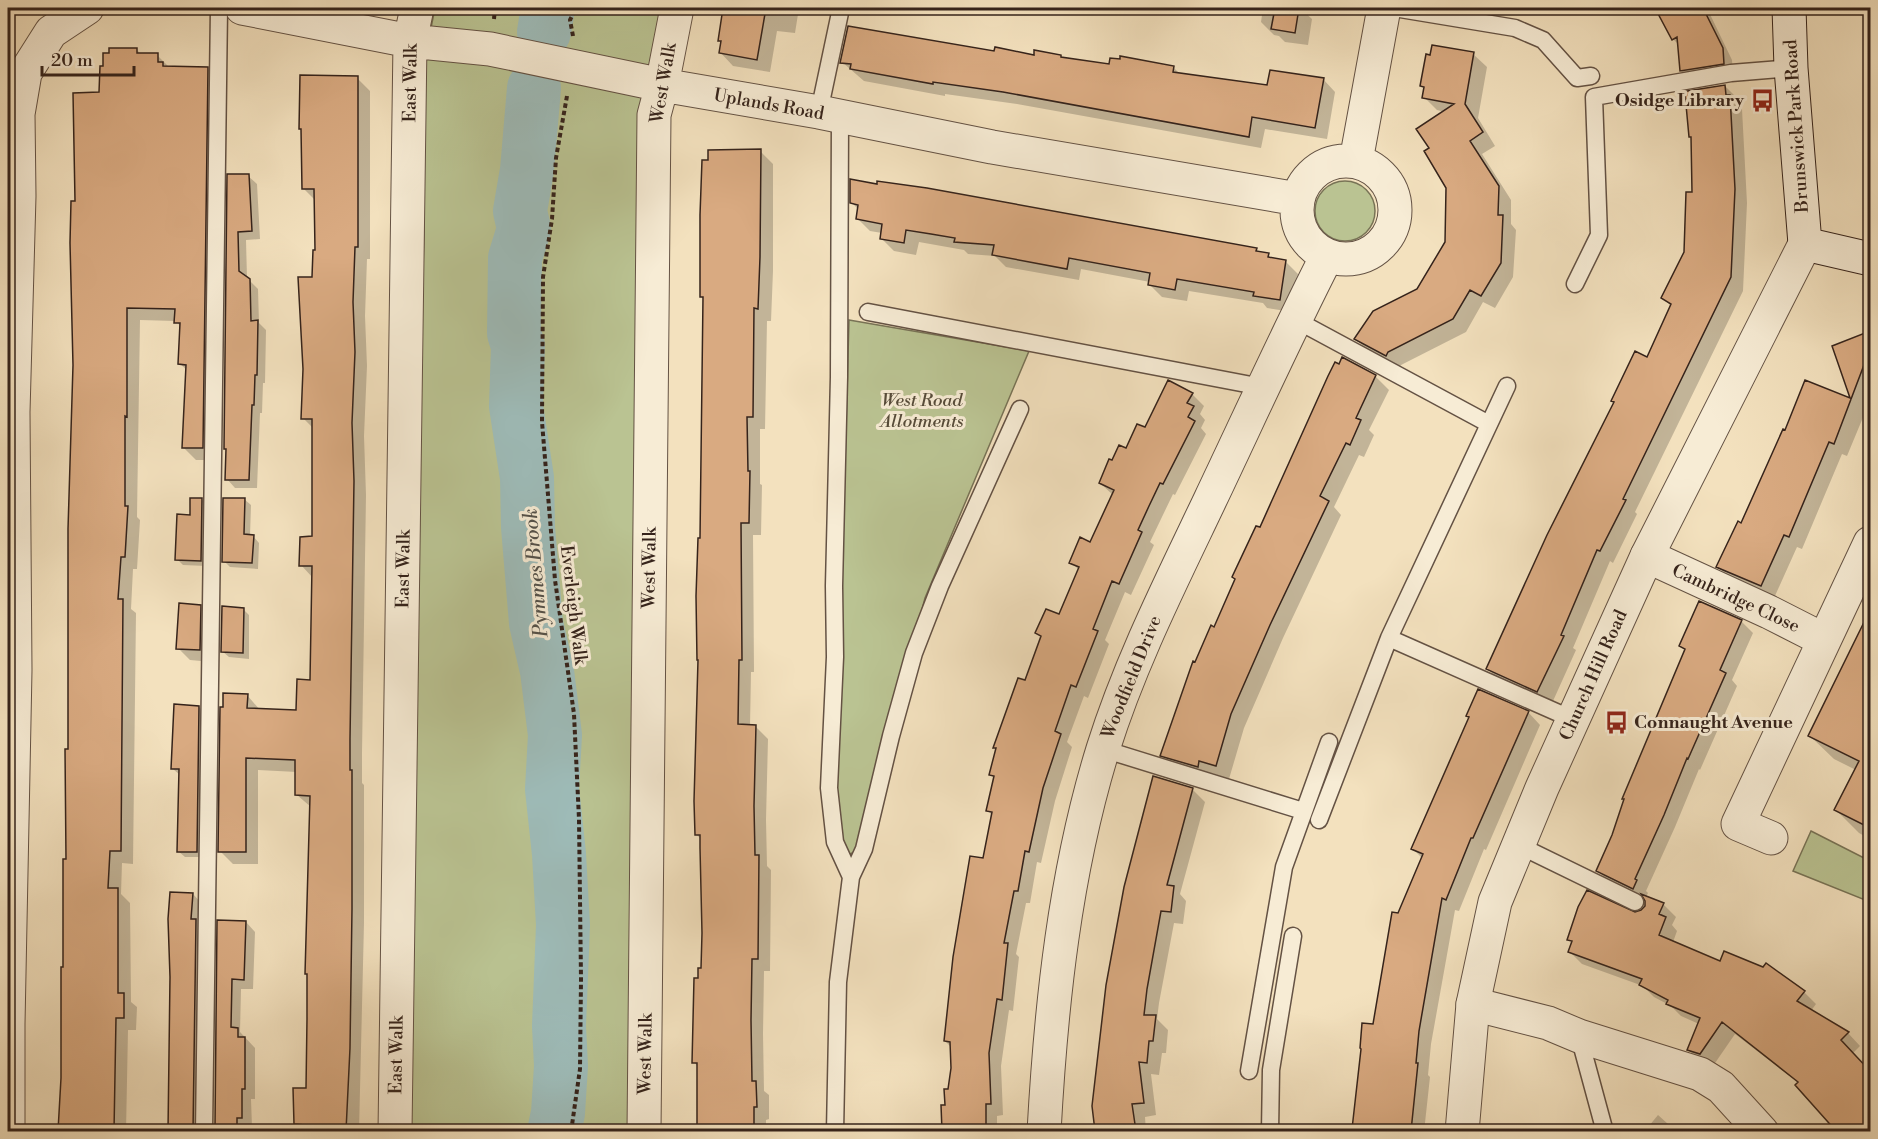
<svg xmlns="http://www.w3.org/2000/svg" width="1878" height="1139" font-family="'Libre Bodoni',serif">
<rect width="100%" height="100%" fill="#f3e1be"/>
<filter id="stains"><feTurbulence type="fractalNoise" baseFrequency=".00333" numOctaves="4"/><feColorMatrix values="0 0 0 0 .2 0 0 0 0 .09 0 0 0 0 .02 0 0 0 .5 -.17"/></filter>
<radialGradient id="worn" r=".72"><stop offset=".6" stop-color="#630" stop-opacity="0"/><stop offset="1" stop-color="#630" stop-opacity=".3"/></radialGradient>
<path fill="#bac392" stroke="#787356" stroke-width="1.5" d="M435 8H665L633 1131 410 1132 412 704 424 229 422 72Z
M1315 211a30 30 0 1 1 60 0a30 30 0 1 1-60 0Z
M849 320 1029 351 925 598 859 850 850 854 841 849 836 788Z
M1811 831 1870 861V902L1793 871Z"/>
<path fill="#0003" d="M725 8H799L795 33 777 31 770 72 733 66 720 52 722 43 719 41Z
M1263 8H1300L1312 19 1308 45 1285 42 1279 36 1274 35 1261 22Z
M1657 8H1707L1732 60 1733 74 1691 81 1681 71 1680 46 1673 39Z
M137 50 142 55H157L170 68H207L220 81 215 460H196L183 447 188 371 179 363 181 327 176 321 140 320 137 517 140 520 137 569H133L131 609 136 613 133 864 122 863 121 894 130 903 131 1002 137 1007 136 1030H128L126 1132H61L62 969H65L67 860 76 203 101 94Z
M996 53 1110 65 1121 61 1173 67 1180 74 1269 86 1323 79 1335 92 1327 139 1265 129 1261 148 1017 104 945 94V96L864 81 842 62Z
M1473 54 1487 67 1478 118 1495 146 1482 154 1511 200V224L1516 230 1513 277 1495 308 1483 302 1466 332 1401 365 1399 368 1369 352 1356 339 1418 290 1446 243 1448 188 1431 149 1445 112 1437 110 1424 97 1426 89 1421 85Z
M357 78 370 91V259H367L365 316 367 366 364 436 366 495 362 753V783L364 785V923L359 1132H295V1090H307L311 807 297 795V772L258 770V864H233L220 851 247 695 260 710 298 711 311 681 313 578 301 565 313 537 314 429 303 418 316 251V201L303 188V131L301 129Z
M1725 86 1738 99V105L1742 109 1747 203 1743 291 1635 512 1637 514 1613 563 1610 561 1573 648 1576 650 1553 701 1500 682 1488 669 1616 403 1648 359 1672 307 1663 298 1685 253 1694 194 1692 138 1687 98 1683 94Z
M760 151 773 164V271L771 321H767L765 429H760V484L762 485 761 535H753L754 672H751L750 726H755L768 739 766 820 767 866 771 870 770 971H764L763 1034 764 1091 769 1095V1119L766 1120V1132H699L698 1067 694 1062 699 979 702 970 701 839 696 834 704 298 702 296Z
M229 175 248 176 257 184 260 239 246 240 247 278 258 289 259 323 266 330 265 383H263L262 413H260L257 488H235L227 479 228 451 225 448Z
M852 203 1256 249 1260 253 1268 255 1273 260 1285 261 1298 274 1292 312 1267 308 1263 303 1189 291 1187 301 1162 297 1150 285V282L1081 269 1079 280 1006 267 995 256 968 254 964 250 919 242 916 255 894 251 881 238 882 233 870 231 858 219 859 210Z
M1870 333V417L1867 418 1864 415 1847 456 1842 454 1802 549 1797 547 1774 598 1731 580 1718 567 1742 525 1786 432 1806 382 1852 400 1834 347Z
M1343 359 1376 377 1389 390 1369 430 1374 435 1364 457 1359 455 1334 507 1341 515 1283 638 1244 728 1229 779 1212 773 1211 780 1175 768 1162 755 1195 663 1215 629Z
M1192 394 1204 406 1200 414 1205 420 1201 428 1206 434 1175 495 1173 494 1161 519 1150 542 1154 545 1131 595 1125 592 1105 640 1109 644 1088 698 1084 696 1067 742 1072 747 1055 801 1041 863 1037 862 1030 903H1026L1016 954 1019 957 1013 1011 1009 1010 1001 1066 1003 1115 997 1116V1132H944V1106H946L952 1068V1048L945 1041 993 816 987 810 995 779 991 775 997 749 995 747 1026 682 1042 638 1037 633 1060 616 1079 570 1071 562 1091 543 1113 495 1100 483 1113 462 1127 450 1145 429Z
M201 499 208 505 207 566 183 565 177 559Z
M244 499 251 505 250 536H253L259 543 258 569 230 567 224 561Z
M200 606 212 618V662L190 660 178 648Z
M243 609 249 615V659L229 657 222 651Z
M1870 614V839L1859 833 1836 810 1856 770 1834 759 1810 736Z
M1741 621 1753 633 1732 680 1737 686 1700 770 1699 769 1675 827 1646 891 1648 893 1646 897 1663 904 1676 917 1672 925 1677 931 1673 942 1720 963 1804 992 1816 1004 1811 1011 1848 1033 1860 1046 1853 1053 1870 1072V1132H1838L1797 1085 1799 1083 1735 1034 1713 1066 1701 1062 1688 1050 1699 1024 1681 1016 1671 1006 1654 997 1643 986 1582 964 1570 952 1573 943 1569 939 1635 914 1646 907 1647 901 1610 883 1598 871 1686 651 1680 645Z
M199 707 205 713 203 857H185L178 851 180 775 173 769Z
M1528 712 1540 725 1486 850 1484 849 1459 911 1455 910 1431 1044 1428 1075 1430 1077 1424 1132H1353L1363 1049 1374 1025 1399 914 1423 859 1413 849Z
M1192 789 1205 802 1180 894 1186 901 1183 924 1174 923 1159 1003 1157 1019 1168 1030 1166 1053H1162L1159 1075 1151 1074 1156 1115 1145 1117 1146 1132H1096L1094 1106Z
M193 894 202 904 203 1132H169L172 977Z
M219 921 246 922 255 932 253 989H241L240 1032 255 1048V1099H251L252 1127H248V1132H216Z
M1658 1115 1677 1132H1644Z"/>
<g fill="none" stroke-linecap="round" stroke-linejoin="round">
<path stroke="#9ebcb9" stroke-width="54" d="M544 32 548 8
M534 88 527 170 520 211 524 229 515 258 514 333 518 346 516 406 527 478 528 527 536 623 547 671 555 735 552 789 559 854 563 925 559 1026 561 1066 558 1113 554 1132"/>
</g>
<path fill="#d9aa81" stroke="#35231b" stroke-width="1.5" d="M723 8H766L757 60 719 53 721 41H718Z
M1275 8H1299L1295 33 1271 29Z
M1655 8H1703L1723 48 1724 64 1680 71 1677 37 1672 40Z
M848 26 994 51 995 47 1034 55V50L1061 55V57L1109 64 1110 58 1120 59V56L1174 66 1173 72 1267 85 1270 70 1324 78 1315 128 1252 117 1249 137 1003 92 933 82V84L850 69 851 64 840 63Z
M1432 45 1474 52 1465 104 1483 132 1470 141 1499 186 1498 215H1503L1501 263 1481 296 1470 290 1453 319 1388 352 1386 356 1354 339 1373 311 1417 289 1445 242 1446 188 1424 151 1429 148 1416 129 1454 104 1422 98 1424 87 1420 86 1426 54 1430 55Z
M109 48H137V53H158V62H163V66L208 67 203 448H182L186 365 178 364 180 323H174L175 309 127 308V417L125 416V506H128L125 557H121L118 599H123L121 851H110L108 888H118V993H124V1018H116L114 1131H58L61 1078V967H63V859H66L65 749H68V529L73 365 70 243 71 201H75L73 93 99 92 100 66H103V53H109Z
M300 75 358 76V247H355L353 302 355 352 352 423 354 481 350 739V770H352V909L350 1048 346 1131H305V1125L294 1124 293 1088H306L307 1019V974H305L310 796 295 795V760L246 758V852H218L220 707H223V693L248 694 247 708 296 710 297 679 310 680 312 566H299L300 537 312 536V419H301L303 369 298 277H312L313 250H315L314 189H302L301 129H299Z
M1725 85 1726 95H1730L1735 189 1731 277 1623 499 1626 500 1600 551 1597 550 1561 635 1564 636 1537 692 1486 669 1547 535 1614 402 1611 401 1635 351 1647 357 1671 304 1661 298 1684 252 1686 192H1692L1691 137H1689L1685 94H1681V92Z
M761 149 760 257 758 309 754 308 753 417H747L748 471H750L749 523H741L742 660H739L738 724 756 725 754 806 755 855H759L758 959H752L751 1020 752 1081H756L757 1107H754V1131H702V1125L697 1126V1063H692L694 978H698V968H701L702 933 700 848V835H695L694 801 698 660H697L696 596 698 538H700L703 297H700V215L702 160H708V150Z
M227 174H249L252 231 238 232 239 271 250 279 251 321 258 320 257 375H255L254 405H252L249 480H225L226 449H224Z
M850 179 877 184V181L927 188 1257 248 1256 251 1269 253 1268 257 1286 260 1280 300 1253 296 1254 292 1177 279 1175 290 1148 285 1150 273 1069 258 1067 269 992 255 994 245 954 242 955 238 931 234 906 230 904 243 880 239 882 224 856 219 858 205 850 203Z
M1870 331V349L1834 444 1829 442 1789 537 1784 535 1761 586 1716 567 1738 521 1741 523 1783 429 1785 430 1805 380 1850 398 1832 346Z
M1342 357 1376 375 1356 418 1361 420 1350 445 1346 443 1320 496 1329 501 1270 625 1231 714 1216 766 1199 761 1198 767 1160 756 1193 661 1195 662 1211 625 1214 627 1235 579 1232 577 1256 526 1260 527 1328 376 1335 362 1339 364Z
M1168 380 1193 393 1187 403 1194 406 1188 417 1195 421 1163 484 1160 483 1149 506 1138 530 1142 532 1119 584 1112 581 1093 629 1098 631 1076 687 1071 685 1055 731 1061 734 1043 788 1029 852 1025 851 1018 891H1014L1004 943H1008L1002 1000 997 999 989 1053 991 1104H986V1131H942L941 1105H945L944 1089H948L951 1068 950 1042 944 1041 953 957 970 856 983 858 992 812 986 811 994 776 989 775 996 748H993L1018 678 1025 680 1041 636 1035 633 1046 609 1059 614 1079 567 1069 563 1080 537 1090 542 1114 490 1099 483 1109 459 1112 460 1119 445 1126 448 1137 424 1145 427Z
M190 498H202L201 561 175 560 177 514 190 515Z
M223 498H245L244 534 254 535 252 563 222 562Z
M1699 601 1742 620 1720 670 1726 673 1688 759 1687 758 1664 815 1635 879 1637 880 1633 889 1596 871 1612 835 1624 799H1622L1685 649 1679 646Z
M179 603 201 605 200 650 176 649Z
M222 606 244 608 243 653 221 652Z
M1870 610V828L1834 810 1859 761 1808 736Z
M1478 689 1529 711 1473 838H1471L1446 900 1442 898 1419 1031 1416 1063H1418L1411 1131 1352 1129 1361 1049 1360 1048 1362 1023 1373 1024 1392 912 1398 913 1423 854 1411 849 1469 717 1466 716Z
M174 704 199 706 197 852H177L179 769H171Z
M1153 776 1193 788 1167 885 1174 886 1171 912 1161 911 1147 989 1144 1015H1156L1153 1041H1149L1147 1063 1139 1062 1144 1103 1132 1104 1136 1131H1095L1092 1106 1106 985 1124 887Z
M1587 890 1635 912 1641 910 1645 906V901L1641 894 1664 903 1659 914 1666 917 1659 935 1720 961 1724 951 1763 967 1766 963 1805 991 1797 1001 1849 1032 1841 1040 1870 1071V1131H1836L1795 1085 1798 1082 1722 1022 1700 1054 1687 1050 1700 1018 1666 1004 1668 1000 1639 985 1642 979 1568 952 1572 941 1567 940 1578 907Z
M170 892 193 893 191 919H196L193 1131H168L170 977 168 919Z
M217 920 246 921 244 980 232 979 231 1027 238 1028V1037H245V1089H242V1118H237V1126L215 1127Z"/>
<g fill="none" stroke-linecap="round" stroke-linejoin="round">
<defs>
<path id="service" d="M1394 8 1515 28 1543 40 1577 78 1591 76
M819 112 841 8
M1575 284 1599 235 1594 97 1731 73 1791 68
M868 312 1262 387
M1294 319 1489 424
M1389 638 1572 719
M1103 749 1303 811
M1319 820 1389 638 1507 386
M1518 845 1635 902
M851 877 864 849 891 736 914 653 940 586 1020 409
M1579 1036 1605 1132
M1249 1071 1284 867 1329 742
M204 1132 219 8
M835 1132 838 982 851 877 835 842 829 788 835 657 834 586 839 377 840 117
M1270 1132 1271 1070 1293 936"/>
<path id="minor" d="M242 8 410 41 490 49 662 85 819 112 992 147 1298 199
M1297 210a49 49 0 1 1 98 0a49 49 0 1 1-98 0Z
M1356 161 1384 8
M1647 556 1769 612 1824 640
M1771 838 1738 824 1870 543
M1473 1004 1548 1023 1579 1036 1700 1074 1721 1087 1762 1132
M8 1132V1024L15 670 13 412 19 196 18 114 25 73 51 32 87 8
M395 1132 410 41 417 8
M644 1132 654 115 662 85 677 8
M1044 1132C1051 1004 1065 872 1103 749 1130 663 1171 582 1210 500 1249 418 1286 336 1327 256"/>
<path id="tertiary" d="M1462 1132 1473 1004 1495 902 1542 788 1647 556 1805 244"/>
<path id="secondary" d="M1789 8 1791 68 1805 244 1870 259"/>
</defs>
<use href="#service" stroke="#645244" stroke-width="19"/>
<use href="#minor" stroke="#645244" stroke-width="35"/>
<use href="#tertiary" stroke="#645244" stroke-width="35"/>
<use href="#secondary" stroke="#35231b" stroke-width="35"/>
<path stroke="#35231b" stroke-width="4" stroke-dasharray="4.5 3" stroke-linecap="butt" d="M494 19 495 8
M573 36 570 20 576 8
M567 96 556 158 552 219 543 277 542 422 555 580 574 714 579 819 581 979 580 1069 571 1132"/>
<use href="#service" stroke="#f7ecd5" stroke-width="16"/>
<use href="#minor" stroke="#f7ecd5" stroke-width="33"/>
<use href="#tertiary" stroke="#f7ecd5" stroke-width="33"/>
<use href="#secondary" stroke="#f7ecd5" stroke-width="33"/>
</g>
<defs>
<symbol id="bus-bare" viewBox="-9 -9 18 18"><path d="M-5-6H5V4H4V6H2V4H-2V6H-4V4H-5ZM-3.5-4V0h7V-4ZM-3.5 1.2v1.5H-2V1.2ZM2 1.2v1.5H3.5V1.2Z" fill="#8f2418" stroke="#f7ecd5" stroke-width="2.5" paint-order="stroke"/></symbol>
</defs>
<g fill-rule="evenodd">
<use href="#bus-bare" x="1746" y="84" width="33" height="33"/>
<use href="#bus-bare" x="1600" y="706" width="33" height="33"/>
</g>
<g text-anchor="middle" stroke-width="6" stroke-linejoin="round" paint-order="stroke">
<g font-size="18" fill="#35231b" stroke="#f7ecd5">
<text transform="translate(410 83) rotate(-89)" y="6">East Walk</text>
<text transform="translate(663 83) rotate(-80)" y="6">West Walk</text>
<text transform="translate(769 104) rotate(10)" y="6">Uplands Road</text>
<text transform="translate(1796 126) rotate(-94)" y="6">Brunswick Park Road</text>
<text transform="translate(649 568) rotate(-89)" y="6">West Walk</text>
<text transform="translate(403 569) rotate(-89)" y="6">East Walk</text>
<text transform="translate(1736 598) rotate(25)" y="6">Cambridge Close</text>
<text transform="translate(574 605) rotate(83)" y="6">Everleigh Walk</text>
<text transform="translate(1593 675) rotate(-66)" y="6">Church Hill Road</text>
<text transform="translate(1131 677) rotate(-68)" y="6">Woodfield Drive</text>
<text transform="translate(645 1054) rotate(-89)" y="6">West Walk</text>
<text transform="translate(396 1055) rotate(-89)" y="6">East Walk</text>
</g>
<g font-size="18" font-weight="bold" fill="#35231b" stroke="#f7ecd5" text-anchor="end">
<text x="1744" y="106">Osidge Library</text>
<text x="1634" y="728" text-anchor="start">Connaught Avenue</text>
</g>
<g font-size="18" font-style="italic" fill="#564b39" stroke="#f7ecd5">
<text x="922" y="406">West Road<tspan x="922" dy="21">Allotments</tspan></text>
</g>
<g font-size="20" font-style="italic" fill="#54514a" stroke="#f7ecd5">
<text transform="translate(535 573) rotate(-95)" y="7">Pymmes Brook</text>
</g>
</g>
<rect width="1878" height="1139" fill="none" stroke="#f3e1be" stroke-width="30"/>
<rect x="9" y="9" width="1860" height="1121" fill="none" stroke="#35231b" stroke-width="3"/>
<rect x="15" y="15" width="1848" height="1109" fill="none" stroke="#35231b" stroke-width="1.5"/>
<path d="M42 66v9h92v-9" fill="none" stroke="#35231b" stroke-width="3"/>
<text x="51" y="66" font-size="18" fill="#35231b" stroke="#f7ecd5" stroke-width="4.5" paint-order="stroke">20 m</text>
<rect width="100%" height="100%" filter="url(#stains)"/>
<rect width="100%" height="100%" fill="url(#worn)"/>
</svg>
